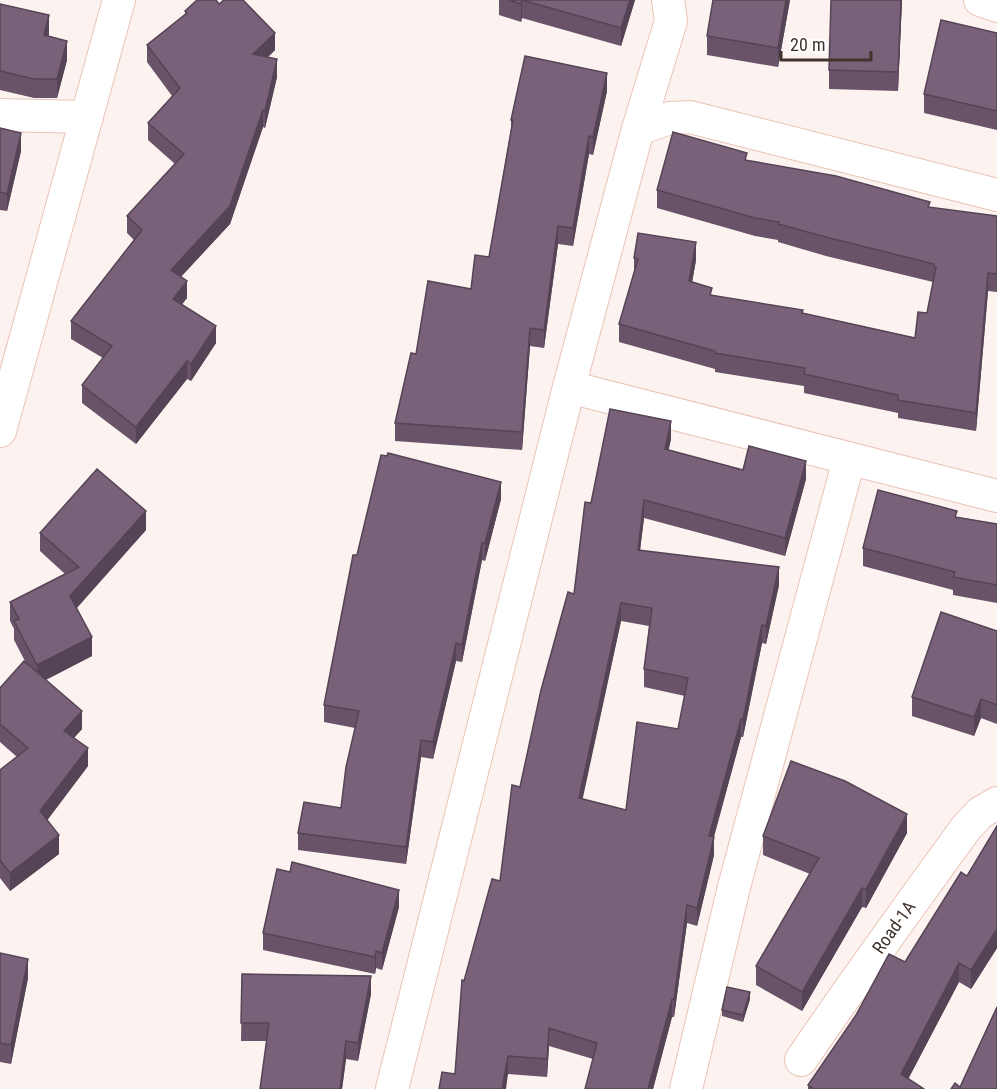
<svg xmlns="http://www.w3.org/2000/svg" width="997" height="1089" font-family="'Roboto Condensed',sans-serif">
<rect width="100%" height="100%" fill="#fcf3f0"/>
<g fill="none" stroke-linecap="round" stroke-linejoin="round">
<defs>
<g id="minor">
<path d="M980 0 997 6"/>
<path d="M0 115 87 117"/>
<path d="M638 129 670 118 690 117 997 195"/>
<path d="M569 387 997 496"/>
<path d="M0 431 119 0"/>
<path id="s1" d="M801 1060C854 982 910 905 966 828L980 813 997 803"/>
<path d="M392 1089 569 387 638 129 671 21 668 0"/>
<path d="M686 1089 734 887 849 460"/>
</g>
</defs>
<use href="#minor" stroke="#eac3b5" stroke-width="34"/>
<use href="#minor" stroke="#fff" stroke-width="32"/>
</g>
<path fill="#685369" fill-rule="evenodd" d="M499 0H635L621 46 522 18 521 22 499 15Z
M790 0 778 67 707 55V36Z
M902 0 898 91 829 89V70Z
M0 4 49 34 48 36 67 60 57 98H34L0 90Z
M219 4 275 50 268 57 277 77 265 128 263 127 230 224 181 277 187 298 182 304 216 343 191 381 187 379 136 444 82 403V385L103 358 71 339V321L134 240 127 233V216L175 164 148 140V123L172 96 147 62V45L185 14V11Z
M997 33V130L924 113V94Z
M607 91 593 155 589 154 573 246 558 244 544 348 530 346 522 450 395 441V423L416 354 471 289 489 257 511 129V120Z
M0 128 21 151 7 211 0 210Z
M747 160 930 208 997 216V292L988 291 976 431 898 418V413L804 393V386L715 372V369L619 342V324L634 272V258L696 260 692 282 712 295 803 313 915 338 927 313 933 282 826 256 778 242V240L755 236 657 208V190Z
M671 439 668 450 743 470 806 479 785 556 644 518 640 550 779 585 766 644 762 643 743 737H741L714 837V855L697 926 687 923 674 1017H672L653 1089H585L593 1059 549 1046 547 1077 508 1074H455L464 981 500 881 520 787 574 594 591 503ZM621 621 649 626 644 669V687L685 696 678 729 626 810 582 799Z
M501 499 485 561 482 560 462 662 456 661 433 759 421 757 406 864 298 850V833L341 808 355 728 324 722V705Z
M957 517 997 524V603L953 595V590L863 566V548Z
M146 530 77 608 92 656 46 680 82 729 74 738 88 766 47 820 59 854 10 891 0 878V770L17 757 0 742V688L26 663 14 640V629L10 621V602L65 574 40 551V533Z
M997 631V724L981 718 974 736 912 716V697Z
M997 826V948L971 989 959 982 908 1079 924 1089H808V1085L905 962 967 876Z
M907 833 866 908 862 907 802 1011 756 985V966L810 874 763 855V836Z
M399 907 382 970 376 968 375 974 263 950V933Z
M0 953 28 978 11 1064 0 1062Z
M242 974 371 994 358 1061 346 1059 342 1089H260L267 1041H241Z
M750 999 743 1022 722 1016V1010Z"/>
<path fill="#545" d="M522 0V18L521 22V4Z
M630 0H635L621 46V28Z
M786 0H790L778 67V48Z
M901 0H902L898 91V72Z
M49 15V34L44 54V35Z
M275 33V50L253 71V54Z
M67 41V60L57 98V79Z
M277 59V77L265 128V111Z
M607 73V91L593 155V137Z
M263 110V127L230 224 171 287V270Z
M21 133V151L7 211V194Z
M589 136V154L573 246V228Z
M558 226V244L544 348V330Z
M696 242V260L689 300V281Z
M988 273V291L976 431V413Z
M187 281V298L173 316V299Z
M216 326V343L191 381V364Z
M530 328V346L522 450V432Z
M187 361V379L136 444V427Z
M671 421V439L665 467V449Z
M806 461V479L785 556V538Z
M501 482V499L485 561V543Z
M644 500V518L638 567V550Z
M146 511V530L70 615V596Z
M482 543V560L462 662V645Z
M779 567V585L766 644V626Z
M621 603V621L579 816V798Z
M762 625V643L743 737V720Z
M92 637V656L37 684V665Z
M456 643V661L433 759V742Z
M981 699V718L974 736V717Z
M82 711V729L64 749V731Z
M741 719V737L709 854V836Z
M421 740V757L406 864V847Z
M88 748V766L40 830V811Z
M907 814V833L866 908V889Z
M59 835V854L10 891V873Z
M714 837V855L697 926V908Z
M862 888V907L802 1011V992Z
M399 890V907L382 970V953Z
M687 905V923L674 1017V999Z
M997 929V948L971 989V970Z
M376 951V968L375 974V957Z
M28 959V978L11 1064V1045Z
M959 963V982L903 1089 901 1074Z
M371 976V994L358 1061V1043Z
M750 992V999L743 1022V1015Z
M672 999V1017L653 1089H648Z
M549 1028V1046L547 1077V1059Z
M346 1041V1059L342 1089H340Z
M508 1056V1074L506 1089H502Z"/>
<path fill="#79617a" stroke="#545" stroke-width="1.5" fill-rule="evenodd" d="M197 0H216L219 4 224 0H243L275 33 253 54 277 59 265 111 263 110 230 206 171 270 187 281 173 299 216 326 191 364 187 361 136 427 82 385 112 346 71 321 142 230 127 216 184 154 148 123 180 88 147 45 187 13 185 11Z
M509 0H630L621 28 522 0 521 4Z
M713 0H786L778 48 707 36Z
M831 0H901L898 72 829 70Z
M0 4 49 15 44 35 67 41 57 79H34L0 71Z
M941 20 997 33V111L924 94Z
M525 56 607 73 593 137 589 136 573 228 558 226 544 330 530 328 522 432 395 423 411 353 416 354 428 281 471 289 475 255 489 257 513 120H511Z
M0 128 21 133 7 194 0 192Z
M673 132 747 153 745 160 836 176 930 202 928 207 997 216V274L988 273 976 413 898 400V395L804 374 805 368 715 353V351L619 324 638 259 634 258 638 233 696 242 689 281 712 288 710 295 803 310 802 313 915 338 918 312 927 313 936 267H934V264L826 237 778 224 779 222 755 218 657 190Z
M610 409 671 421 665 449 743 470 749 446 806 461 785 538 644 500 638 550 779 567 766 626 762 625 743 720 741 719 709 836 714 837 697 908 687 905 674 999H672L648 1089H585L597 1043 549 1028 547 1059 508 1056 502 1089H439L442 1072 455 1074 462 980 464 981 492 879 500 881 512 785 520 787 541 690 568 592 574 594 585 502 591 503ZM621 603 652 608 644 669 688 678 678 729 637 722 626 810 579 798Z
M388 453 501 482 485 543H482L462 645 456 643 433 742 421 740 406 847 298 833 304 802 341 808 346 767 359 711 324 705 353 555H357L381 455 387 456Z
M97 469 146 511 70 596 92 637 37 665 14 621 19 619 10 602 79 567 40 533Z
M878 490 957 511 955 517 997 524V585L953 577 955 572 863 548Z
M941 612 997 631V705L981 699 974 717 912 697Z
M24 661 82 711 64 731 88 748 40 811 59 835 10 873 0 860V770L28 748 0 724V688Z
M791 761 845 781 907 814 866 889 862 888 802 992 756 966 819 858 763 836Z
M997 826V929L971 970 959 963 901 1074 924 1089H814L808 1085 856 1015 889 954 905 962 961 872 967 876Z
M292 862 399 890 382 953 376 951 375 957 263 933 277 869 290 872Z
M0 953 28 959 11 1045 0 1043Z
M242 974 371 976 358 1043 346 1041 340 1089H260L269 1023H241Z
M727 987 750 992 743 1015 722 1010Z
M997 1007V1089H951L955 1083 960 1087Z"/>
<g text-anchor="middle" stroke-width="6" stroke-linejoin="round" paint-order="stroke">
<g font-size="18" fill="#41322c" stroke="#fff">
<text dy="6" stroke="none"><textPath href="#s1" startOffset="162">Road-1A</textPath></text>
</g>
</g>
<path d="M781 51v9h90v-9" fill="none" stroke="#41322c" stroke-width="3"/>
<text x="790" y="51" font-size="18" fill="#41322c" stroke="#ffffff" stroke-width="4.5" paint-order="stroke">20 m</text>
</svg>
